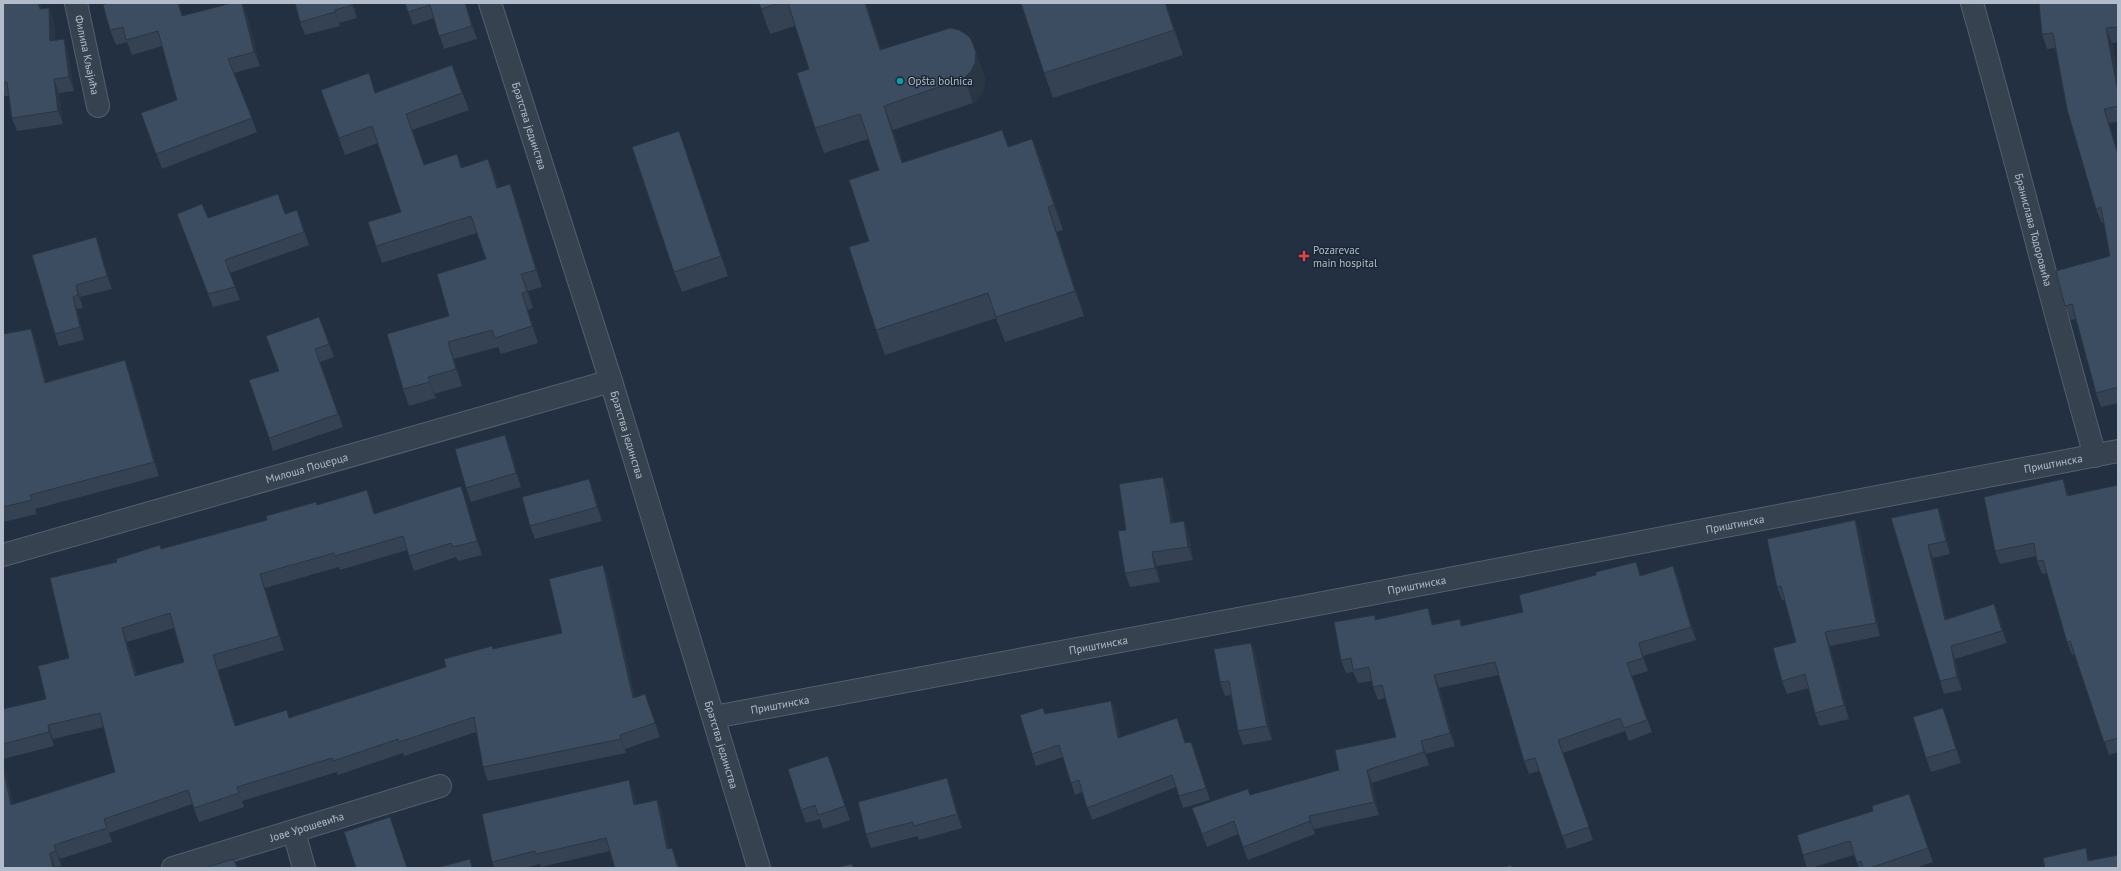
<svg xmlns="http://www.w3.org/2000/svg" width="2121" height="871" font-family="'PT Sans',sans-serif">
<rect width="100%" height="100%" fill="#223041"/>
<g fill="none" stroke-linecap="round" stroke-linejoin="round">
<defs>
<g id="street">
<path id="s1" d="M76 3 98 106"/>
<path id="s2" d="M490 3 611 381 759 868"/>
<path id="s3" d="M1972 3C2015 154 2052 305 2095 456"/>
<path id="s4" d="M3 555 611 381"/>
<path id="s5" d="M714 717 1302 607 2118 451"/>
<path d="M294 832 304 868"/>
<path id="s6" d="M173 868 440 786"/>
</g>
</defs>
<use href="#street" stroke="#545f6e" stroke-width="24"/>
<use href="#street" stroke="#364250" stroke-width="22"/>
</g>
<path fill="#344253" fill-rule="evenodd" d="M3 3H41L42 9 49 8 54 22 55 40 64 39 68 53 74 91 59 93 63 124 17 131 12 118 9 96H3Z
M108 3H179L183 16 247 15 260 66 234 73 257 132 162 169 141 113 177 100 162 46 132 55 127 42 116 45 110 30Z
M353 3 357 18 339 23 340 26 305 35 300 22Z
M405 3H465L477 39 444 49 434 18 413 25Z
M759 3H866L881 49 985 77 984 88 980 96 973 103 893 130 903 162 1002 130 1009 147 1032 139 1042 164 1063 230 1057 232 1084 316 1005 342 996 318 885 355 876 330 869 241 879 170 868 139 824 153 815 128 809 69 795 26 770 34Z
M1166 3 1183 55 1053 98 1044 73Z
M2118 3V42L2112 43 2118 78V122L2109 123 2118 152V403L2101 407 2096 393 2076 319 2071 320 2065 306 2110 256 2104 223H2102L2096 209 2055 48 2047 49 2042 34Z
M452 65 469 110 412 130 424 165 462 168 495 176 498 188 510 184 516 201 542 287 528 291 533 308 528 310 538 343 501 354 498 347 454 359 462 386 434 394 436 398 409 406 403 389 486 259 477 233 382 263 376 246 401 212 378 143 345 155 321 90 376 92Z
M679 131 728 276 682 292 674 272Z
M297 210 309 245 230 273 240 300 213 307 177 214 208 218 285 214Z
M96 237 100 249 112 289 80 297 83 308 77 309 84 340 59 346 55 334Z
M319 317 334 357 320 362 343 427 273 451 269 438 279 371Z
M31 329 36 343 46 382 125 360 130 374 159 476 35 509 37 514 3 522V334Z
M505 435 510 448 521 487 471 502 466 488Z
M1163 477 1168 491 1173 523 1184 521 1189 535 1193 560 1157 566 1160 582 1130 587 1125 573 1126 530Z
M589 479 594 492 602 521 535 539 530 526Z
M2118 485V752L2109 755 2075 654 2072 655 2067 642 2047 573 2042 574 2037 561 2036 556 2000 564 1995 551 2068 492 2069 496Z
M461 486 466 500 482 555 458 561 456 557 414 571 407 550 340 570 339 567 265 588 284 650 218 670 236 726 289 718 446 667 493 649 562 633 603 565 608 579 635 698 650 708 660 737 625 749 626 753 488 781 483 767 476 732 404 756 403 753 338 775 337 772 242 801 244 807 199 822 192 804 109 833 112 842 60 859 61 866 55 867 3 868V760L13 804 115 772 104 727 53 739 54 746 3 759V709L46 699 69 658 117 562 161 549 267 520 317 505 372 504 375 514ZM174 628 184 662 137 676 127 642Z
M1891 518 1943 520 1950 554 1933 558 1946 619 1994 604 1999 617 2007 643 1955 659 1962 690 1944 694 1940 681Z
M1855 520 1860 533 1880 636 1830 646 1849 719 1820 726 1815 713 1809 688 1787 694 1782 681 1796 642 1785 600H1782L1777 587Z
M1673 566 1678 579 1696 640 1643 656 1648 671 1632 676 1652 732 1629 741 1625 731 1563 753 1593 840 1567 849 1539 771 1529 774 1524 761 1499 675 1439 688 1455 746 1426 754 1429 765 1372 783 1379 815 1314 829 1315 834 1248 860 1238 834 1207 847 1192 808 1250 795 1339 770 1396 737 1385 698 1378 700 1373 687 1372 681 1358 683 1353 672 1346 673 1341 660 1376 620 1428 608 1433 625 1462 626 1523 612Z
M1251 643 1256 657 1272 740 1243 745 1238 731 1231 695 1225 696 1220 682Z
M1111 701 1116 713 1120 738 1177 718 1185 743 1191 742 1210 800 1183 808 1176 787 1092 820 1082 792 1075 795 1063 757 1036 766 1032 754 1045 714Z
M1948 722 1961 763 1931 772 1926 758Z
M828 756 850 820 823 829 820 819 806 823 801 810Z
M947 778 952 792 962 828 919 840 918 836 871 848 866 834Z
M634 793 636 804 657 800 662 813 669 849 672 848 679 868H615L610 851 541 867 540 864 524 868H495L492 862Z
M1909 794 1933 862 1915 868H1859L1854 855 1811 868H1807L1803 855 1873 811Z"/>
<path fill="#2b3644" d="M38 3H41L45 22 40 9Z
M178 3H179L187 31 182 16Z
M243 3 247 15 260 66 254 52Z
M351 3H353L357 18Z
M465 3 477 39 472 26Z
M865 3H866L889 74 880 50Z
M1165 3H1166L1183 55 1174 30Z
M49 8 54 22 55 54 50 41Z
M335 10 339 23 340 26 335 12Z
M2106 28 2112 43 2118 78V93Z
M64 39 68 53 74 91 69 77Z
M976 52 985 77 984 88 980 96 973 103 964 78Z
M54 79 59 93 63 124 58 111Z
M884 106 893 130 912 188 902 163Z
M2104 109 2109 123 2118 152V155Z
M679 131 686 151 728 276 721 256Z
M1032 139 1042 164 1063 230 1054 205Z
M488 159 495 176 504 205 497 188Z
M510 184 516 201 542 287 536 270Z
M1048 207 1057 232 1084 316 1075 291Z
M96 237 100 249 112 289 107 276Z
M521 274 528 291 533 308Z
M76 285 80 297 83 308 78 295Z
M522 293 528 310 538 343 532 326Z
M73 297 77 309 84 340 80 327Z
M31 329 36 343 50 396 45 383Z
M448 342 454 359 462 386 456 369Z
M125 360 130 374 159 476 154 462Z
M428 377 434 394 436 398 430 382Z
M505 435 510 448 521 487 516 473Z
M1163 477 1168 491 1176 537 1171 523Z
M589 479 594 492 602 521 597 507Z
M2063 479 2068 492 2072 509 2067 496Z
M461 486 466 500 482 555 477 541Z
M367 490 372 504 379 528 374 514Z
M1938 508 1943 520 1950 554 1946 541Z
M1855 520 1860 533 1880 636 1876 623Z
M1184 521 1189 535 1193 560 1188 547Z
M1928 545 1933 558 1949 632 1945 620Z
M1152 552 1157 566 1160 582 1155 568Z
M1636 562 1641 575 1644 589 1640 576Z
M603 565 608 579 638 712 633 698Z
M1673 566 1678 579 1696 640 1691 627Z
M260 574 265 588 284 650 279 636Z
M1994 604 1999 617 2007 643 2002 631Z
M1428 608 1432 621 1436 638 1432 625Z
M122 628 127 642 140 690 135 676Z
M1825 632 1830 646 1849 719 1844 705Z
M1251 643 1256 657 1272 740 1267 726Z
M1639 643 1643 656 1648 671 1643 658Z
M1951 646 1955 659 1962 690 1957 677Z
M213 655 218 670 241 740 235 726Z
M1434 675 1439 688 1455 746 1450 733Z
M1111 701 1116 713 1123 750 1118 738Z
M1943 708 1948 722 1961 763 1956 749Z
M48 725 53 739 54 746 49 732Z
M620 735 625 749 626 753 621 739Z
M1421 741 1426 754 1429 765 1424 752Z
M3 760 17 819 11 805 3 768Z
M1367 770 1372 783 1379 815 1374 802Z
M947 778 952 792 962 828 957 814Z
M629 780 634 793 639 818 634 805Z
M657 800 662 813 672 862 667 849Z
M1309 816 1314 829 1315 834 1310 821Z
M54 845 60 859 61 866Z
M672 848 677 861 679 868H678Z
M2086 848 2090 862 2088 861Z
M50 853 55 867V868H53Z"/>
<path fill="#3d4d61" stroke="#2b3644" fill-rule="evenodd" d="M3 3H38L40 9 49 8 50 41 64 39 69 77 54 79 58 111 12 118 7 82H3Z
M108 3H178L182 16 232 3H242L254 52 228 59 252 118 156 154 141 113 177 100 158 31 126 40 123 27 110 30 103 5Z
M295 3H351L352 5 335 10V12L300 22Z
M405 3H465L472 26 439 36 430 5 408 12Z
M759 3H780L761 9Z
M788 3H865L880 50 950 28 959 30 967 35 971 39 976 52 975 63 971 71 964 78 884 106 902 163 1002 130 1008 147 1032 139 1054 205 1048 207 1075 291 996 317 988 293 876 330 849 247 869 241 849 180 879 170 860 114 815 128 797 73 809 69Z
M1021 3H1165L1174 30 1044 73Z
M2039 3H2118V27L2106 28 2118 93V106L2104 109 2118 155V387L2096 393 2072 304 2065 306 2056 271 2110 256 2101 207 2096 209 2067 109 2053 33 2042 34Z
M452 65 462 93 406 114 424 165 457 154 461 168 488 159 497 188 510 184 536 270 521 274 527 291 522 293 532 326 495 338 492 330 448 342 456 369 428 377 430 382 403 389 387 334 449 316 437 274 486 259 471 216 376 246 368 222 401 212 372 126 339 138 321 90 369 73 375 93Z
M679 131 721 256 674 272 632 147Z
M278 194 285 214 297 210 304 232 225 260 235 287 208 294 177 214 202 204 208 218Z
M96 237 107 276 76 285 78 295 73 297 80 327 55 334 32 255Z
M319 317 329 344 315 349 338 414 269 438 249 380 279 371 266 336Z
M31 329 45 383 125 360 154 462 30 495 32 500 3 507V334Z
M505 435 516 473 466 488 455 449Z
M1163 477 1171 523 1184 521 1188 547 1152 552 1155 568 1125 573 1118 531 1126 530 1119 484Z
M589 479 597 507 530 526 522 497Z
M2063 479 2067 496 2118 485V738L2104 742 2070 641 2067 642 2043 560 2037 561 2034 543 1995 551 1984 497Z
M461 486 477 541 453 547 451 543 409 556 403 536 335 556 334 553 260 574 279 636 213 655 235 726 287 710 289 718 446 667 444 659 492 646 493 649 562 633 549 579 603 565 633 698 645 694 655 723 620 735 621 739 483 767 474 717 399 742 398 739 333 761 332 758 237 787 239 793 194 808 188 790 104 819 107 828 54 845 56 851 50 853 53 868H3V768L11 805 115 772 100 713 48 725 49 732 3 744V709L46 699 38 666 69 658 50 578 117 562 116 559 160 545 161 549 267 520 266 516 316 502 317 505 367 490 374 514ZM170 613 184 662 135 676 122 628Z
M1938 508 1946 541 1928 545 1945 620 1994 604 2002 631 1951 646 1957 677 1940 681 1891 518Z
M1855 520 1876 623 1825 632 1844 705 1815 713 1805 674 1782 681 1773 648 1796 642 1781 586 1777 587 1767 539Z
M1636 562 1640 576 1673 566 1691 627 1639 643 1643 658 1627 663 1647 720 1624 728 1620 718 1558 740 1589 827 1562 836 1535 758 1524 761 1495 662 1434 675 1450 733 1421 741 1424 752 1367 770 1374 802 1309 816 1310 821 1243 847 1234 821 1202 834 1192 808 1248 789 1250 795 1339 770 1335 750 1396 737 1382 685 1373 687 1369 667 1353 670 1351 658 1341 660 1334 622 1375 615V620L1428 608 1432 625 1460 619 1461 626 1523 612 1519 595 1596 575V572Z
M1251 643 1267 726 1238 731 1229 681 1220 682 1214 649Z
M1111 701 1118 738 1177 718 1185 743 1191 742 1206 788 1179 796 1172 775 1087 808 1079 780 1071 783 1059 745 1032 754 1020 715 1043 708 1045 714Z
M1943 708 1956 749 1926 758 1913 717Z
M828 756 845 806 818 815 815 805 801 810 788 769Z
M947 778 957 814 914 826 913 822 866 834 858 802Z
M629 780 634 805 657 800 667 849 672 848 678 868H615L606 838 536 854 535 851 492 862 482 814Z
M1909 794 1928 848 1870 868H1863L1861 861 1857 863 1850 841 1803 855 1797 835 1873 811 1872 806Z
M390 817 407 868H356L344 832Z
M2086 848 2088 861 2118 855V868H2045L2043 858Z
M234 859 237 868H204Z
M470 859 472 868H436Z
M852 864 853 868H834Z
M1511 865 1512 868H1503Z"/>
<circle fill="#0f9aa8" stroke="#1b2735" stroke-width="1.5" cx="900" cy="81" r="4"/>
<path fill="#e0444e" stroke="#1b2735" stroke-width="1.5" d="M1302 250h4v4h4v4h-4v4h-4v-4h-4v-4h4z"/>
<g text-anchor="middle" stroke-width="3" stroke-linejoin="round" paint-order="stroke">
<g font-size="11" fill="#b2bccb" stroke="#1b2735">
<text dy="4" stroke="none"><textPath href="#s1" startOffset="53">Филипа Кљајића</textPath></text>
<text dy="4" stroke="none"><textPath href="#s2" startOffset="129">Братства јединства</textPath></text>
<text dy="4" stroke="none"><textPath href="#s3" startOffset="235">Бранислава Тодоровића</textPath></text>
<text dy="4" stroke="none"><textPath href="#s2" startOffset="453">Братства јединства</textPath></text>
<text dy="4" stroke="none"><textPath href="#s5" startOffset="1363">Приштинска</textPath></text>
<text dy="4" stroke="none"><textPath href="#s4" startOffset="316">Милоша Поцерца</textPath></text>
<text dy="4" stroke="none"><textPath href="#s5" startOffset="1039">Приштинска</textPath></text>
<text dy="4" stroke="none"><textPath href="#s5" startOffset="715">Приштинска</textPath></text>
<text dy="4" stroke="none"><textPath href="#s5" startOffset="391">Приштинска</textPath></text>
<text dy="4" stroke="none"><textPath href="#s5" startOffset="67">Приштинска</textPath></text>
<text dy="4" stroke="none"><textPath href="#s2" startOffset="777">Братства јединства</textPath></text>
<text dy="4" stroke="none"><textPath href="#s6" startOffset="140">Јове Урошевића</textPath></text>
</g>
<g font-size="11" fill="#b2bccb" stroke="#1b2735" text-anchor="start">
<text x="908" y="85">Opšta bolnica</text>
<text x="1313" y="254">Pozarevac<tspan x="1313" dy="13">main hospital</tspan></text>
</g>
</g>
<rect width="2121" height="871" fill="none" stroke="#b2bccb" stroke-width="8"/>
</svg>
